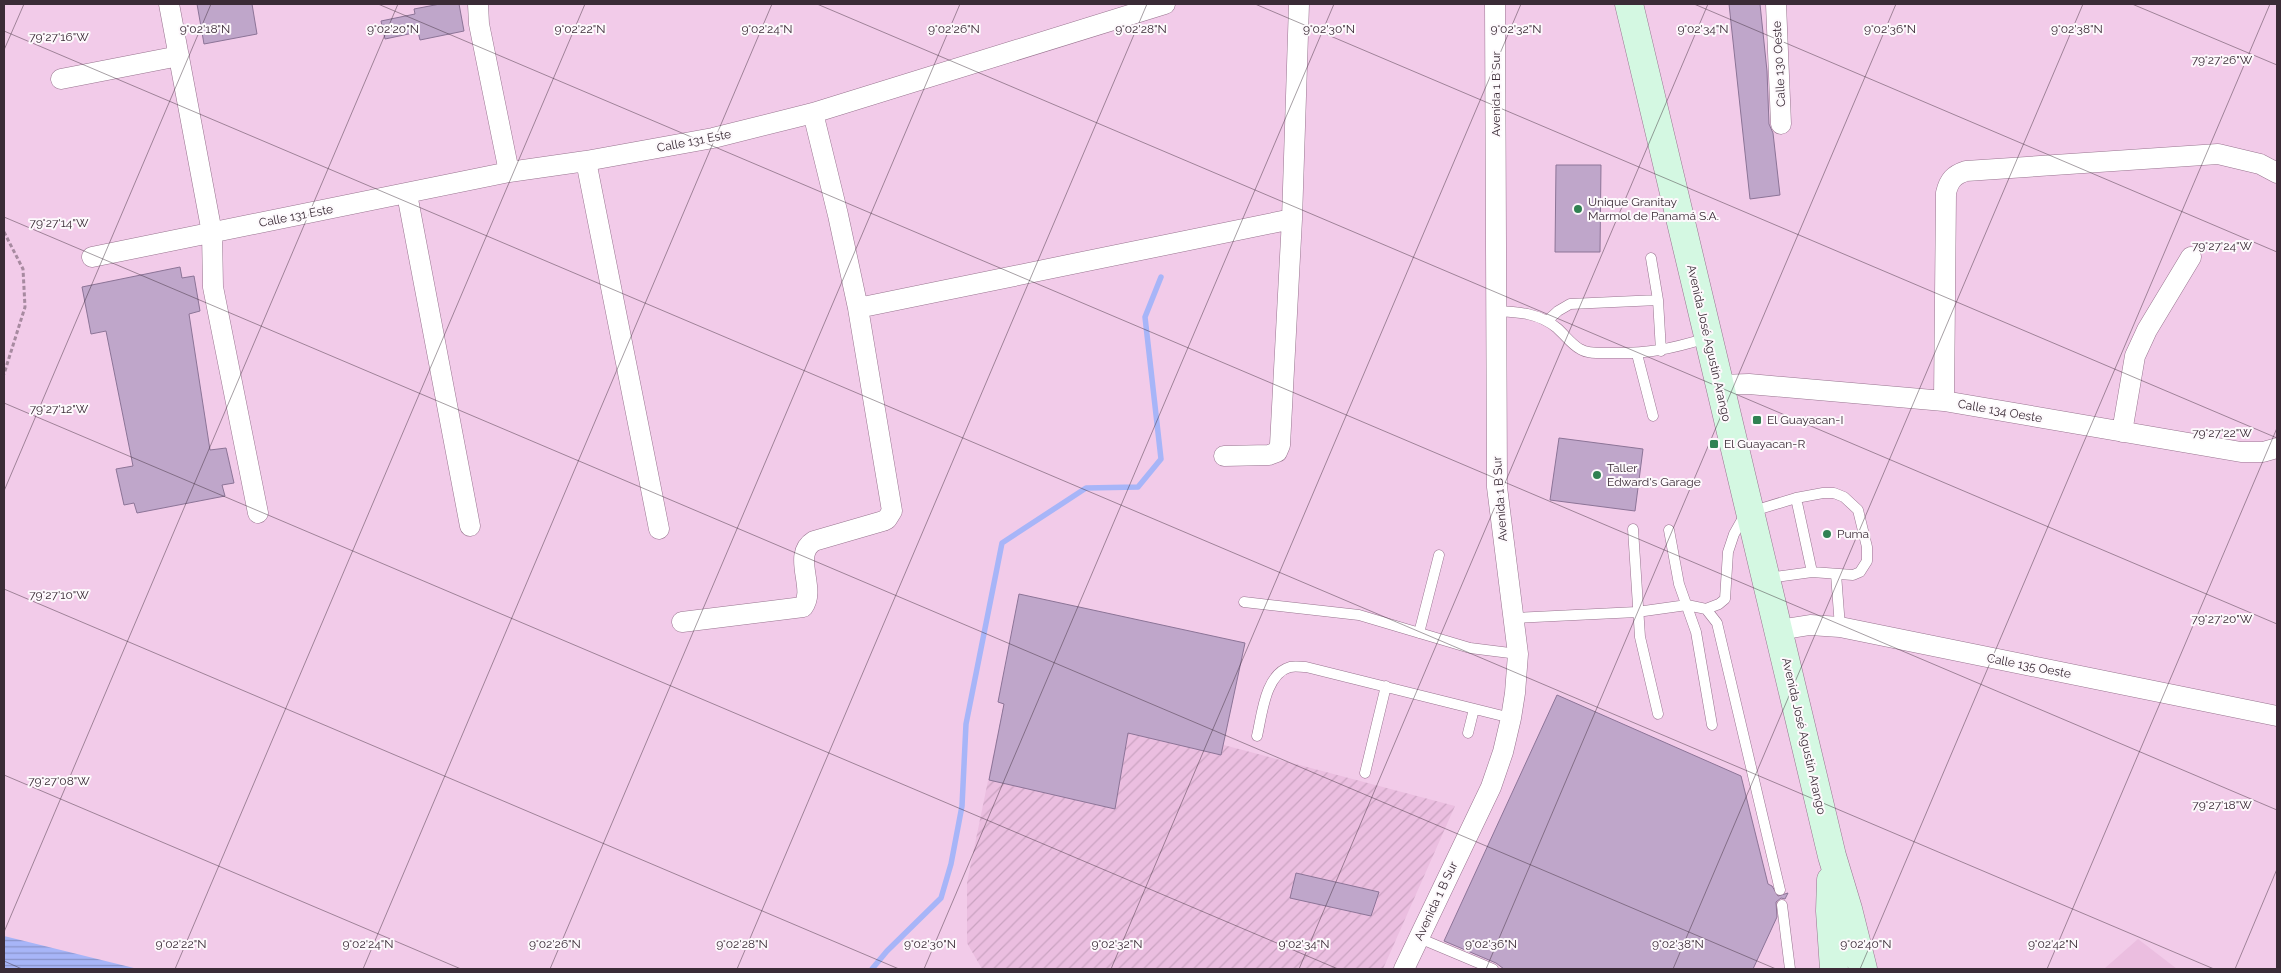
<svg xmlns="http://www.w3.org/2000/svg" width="2281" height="973" font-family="Raleway,sans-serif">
<defs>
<pattern id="industrial-furrows" width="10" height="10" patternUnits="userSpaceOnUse" patternTransform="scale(1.25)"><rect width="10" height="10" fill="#ebbee0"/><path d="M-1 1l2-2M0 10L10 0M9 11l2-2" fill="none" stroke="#caa3c1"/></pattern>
<pattern id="water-rules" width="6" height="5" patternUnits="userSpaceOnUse" patternTransform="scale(1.25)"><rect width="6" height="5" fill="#a7b5f8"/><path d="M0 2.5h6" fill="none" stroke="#8993ca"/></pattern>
</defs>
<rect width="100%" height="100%" fill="#f2cbe9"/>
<path fill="#ebbee0" d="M2138 939 2177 969H2104Z"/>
<path fill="url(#industrial-furrows)" d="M1007 688 1455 806 1383 969H982L967 943V883Z"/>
<path fill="url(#water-rules)" d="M4 936 138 969H4Z"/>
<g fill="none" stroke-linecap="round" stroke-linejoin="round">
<path stroke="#a7b5f8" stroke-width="5.5" d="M872 969 887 951 941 898 951 864 962 806 966 724 1002 543 1086 488 1138 487 1161 459 1145 317 1161 277"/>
</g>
<path fill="#bfa6ca" stroke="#8c7497" d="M197 4H252L257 34 204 44Z
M440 4H459L464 31 420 40 418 32 385 39 381 21 415 14 414 9Z
M1729 4H1760L1767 71 1769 124 1773 133 1780 195 1750 199Z
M1556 165H1601L1600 252H1555Z
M180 267 182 278 194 276 200 311 189 314 210 450 226 448 234 483 222 485 225 496 137 513 134 503 124 505 116 469 133 466 106 331 91 334 82 287Z
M1559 438 1643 449 1635 511 1550 500Z
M1019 594 1245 643 1221 755 1128 733 1115 809 989 780 1004 704 998 702Z
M1557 695 1741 776 1768 884 1772 886 1778 896 1788 893 1785 899 1781 898 1776 902 1777 917 1753 969H1504L1496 963 1444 941Z
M1296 873 1379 892 1371 916 1290 898Z"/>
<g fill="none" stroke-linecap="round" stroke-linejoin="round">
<defs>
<path id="lane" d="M1651 258 1658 300 1661 351
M1496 311C1519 312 1539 313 1557 328 1565 335 1571 344 1580 349 1588 354 1600 353 1610 353 1647 354 1671 349 1707 338
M1547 321 1558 311 1570 304 1658 300
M1637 354 1653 416
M1796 498 1812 572
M1633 529 1640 637 1658 714
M1669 530 1679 584 1696 632 1712 725
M1836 574 1840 627
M1244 602 1359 615 1470 648 1518 654
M1706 609 1719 604 1725 599 1728 552 1734 534 1743 518 1750 512 1796 498 1823 493H1834L1844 497 1858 510 1867 547V561L1860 572 1853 575 1812 572 1768 578
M1515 618 1637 612 1687 605 1706 609 1717 623 1780 890
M1419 633 1439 555
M1468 733 1474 709
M1257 736C1262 715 1265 674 1290 667 1295 666 1301 667 1306 667L1511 718
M1365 773 1386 686
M1782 905 1790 969
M1419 938 1493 969"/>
<path id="street" d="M169 4 212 233 213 287 258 513
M478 4 479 24 509 172
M1776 4 1781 124
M61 79 179 56
M586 161 659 529
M407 194 470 526
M92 257 509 172 586 161 713 138 813 113 1165 4
M858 308 1292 219
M1720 385 1749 384 1944 401 2241 452H2263L2277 448
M1944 401 1946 193C1949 180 1954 175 1966 171L2218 154 2260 164 2277 173
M2122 432 2135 356 2147 330 2191 257
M1224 456 1269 455 1277 452 1280 445 1292 219 1299 4
M682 622 803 607C817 589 791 555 814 541L883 521 887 519 892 511 858 308 838 215 813 113
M1779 630 1810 625 1840 627 2277 716
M1404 969 1491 787 1503 752 1511 718 1515 693 1518 654 1497 487 1495 4"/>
<path id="secondary" d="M1629 4 1832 856 1848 909 1863 969
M1831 880 1830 911 1834 969"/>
</defs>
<use href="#lane" stroke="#98748f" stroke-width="11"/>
<use href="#street" stroke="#98748f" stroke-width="21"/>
<use href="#secondary" stroke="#98748f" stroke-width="29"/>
<path stroke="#a78aa0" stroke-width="3" stroke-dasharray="4 2.5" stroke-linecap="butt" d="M4 232 23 269 25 307 4 374"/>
<use href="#lane" stroke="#fff" stroke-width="10"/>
<use href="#street" stroke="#fff" stroke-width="20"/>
<use href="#secondary" stroke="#d4f8e2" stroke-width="28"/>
</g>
<path fill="none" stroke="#3a2b36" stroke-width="1" stroke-opacity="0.45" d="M378 4 2277 810M817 4 2277 624M1255 4 2277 438M1694 4 2277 252M2132 4 2277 65M4 31 2214 969M4 50 24 4M4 217 1776 969M4 403 1338 969M4 491 211 4M4 589 899 969M4 775 461 969M4 932 398 4M4 961 22 969M175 969 585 4M363 969 772 4M550 969 960 4M737 969 1147 4M924 969 1334 4M1111 969 1521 4M1299 969 1708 4M1486 969 1896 4M1673 969 2083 4M1860 969 2270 4M2047 969 2277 428M2235 969 2277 869"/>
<g fill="#308152" stroke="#fdf9fc" stroke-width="2">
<circle cx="1578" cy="209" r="5"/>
<rect x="1752" y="415" width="10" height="10" rx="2.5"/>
<rect x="1709" y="439" width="10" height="10" rx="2.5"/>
<circle cx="1597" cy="475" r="5"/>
<circle cx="1827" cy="534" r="5"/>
</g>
<g text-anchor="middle" stroke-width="4" stroke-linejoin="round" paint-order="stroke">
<g font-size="12" fill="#3a2b36" stroke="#fdf9fc">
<text transform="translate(1779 64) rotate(-93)" y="4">Calle 130 Oeste</text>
<text transform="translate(1496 94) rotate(-90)" y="4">Avenida 1 B Sur</text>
<text transform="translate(694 141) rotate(-11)" y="4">Calle 131 Este</text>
<text transform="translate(296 216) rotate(-11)" y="4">Calle 131 Este</text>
<text transform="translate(1709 343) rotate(77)" y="4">Avenida José Agustín Arango</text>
<text transform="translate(2000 411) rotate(10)" y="4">Calle 134 Oeste</text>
<text transform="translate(1500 499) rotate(-94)" y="4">Avenida 1 B Sur</text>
<text transform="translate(2029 666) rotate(11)" y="4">Calle 135 Oeste</text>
<text transform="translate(1804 736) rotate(77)" y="4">Avenida José Agustín Arango</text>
<text transform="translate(1436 901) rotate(-65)" y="4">Avenida 1 B Sur</text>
</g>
<g font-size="12" fill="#3a2b36" stroke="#fdf9fc" text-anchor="start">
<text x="1588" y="206">Unique Granitay<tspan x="1588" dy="14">Marmol de Panamá S.A.</tspan></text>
<text x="1767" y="424">El Guayacan-I</text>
<text x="1724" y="448">El Guayacan-R</text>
<text x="1607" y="472">Taller<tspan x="1607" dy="14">Edward's Garage</tspan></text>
<text x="1837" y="538">Puma</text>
</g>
</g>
<g font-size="12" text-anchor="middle" fill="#3a2b36" stroke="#fdf9fc" stroke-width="4" stroke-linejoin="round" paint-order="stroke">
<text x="205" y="33">9°02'18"N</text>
<text x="393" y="33">9°02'20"N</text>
<text x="580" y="33">9°02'22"N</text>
<text x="767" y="33">9°02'24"N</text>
<text x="954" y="33">9°02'26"N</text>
<text x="1141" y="33">9°02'28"N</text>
<text x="1329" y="33">9°02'30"N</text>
<text x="1516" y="33">9°02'32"N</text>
<text x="1703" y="33">9°02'34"N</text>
<text x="1890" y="33">9°02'36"N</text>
<text x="2077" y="33">9°02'38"N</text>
<text x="59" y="41">79°27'16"W</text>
<text x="2222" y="64">79°27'26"W</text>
<text x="59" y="227">79°27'14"W</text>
<text x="2222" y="250">79°27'24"W</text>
<text x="59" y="413">79°27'12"W</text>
<text x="2222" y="437">79°27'22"W</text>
<text x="59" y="599">79°27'10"W</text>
<text x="2222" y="623">79°27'20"W</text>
<text x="59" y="785">79°27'08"W</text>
<text x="2222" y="809">79°27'18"W</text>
<text x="181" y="948">9°02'22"N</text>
<text x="368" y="948">9°02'24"N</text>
<text x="555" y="948">9°02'26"N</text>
<text x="742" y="948">9°02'28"N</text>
<text x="930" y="948">9°02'30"N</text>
<text x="1117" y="948">9°02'32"N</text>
<text x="1304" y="948">9°02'34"N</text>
<text x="1491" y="948">9°02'36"N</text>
<text x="1678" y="948">9°02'38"N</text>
<text x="1866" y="948">9°02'40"N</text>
<text x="2053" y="948">9°02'42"N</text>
</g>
<rect width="2281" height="973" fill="none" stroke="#3a2b36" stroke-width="10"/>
</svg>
